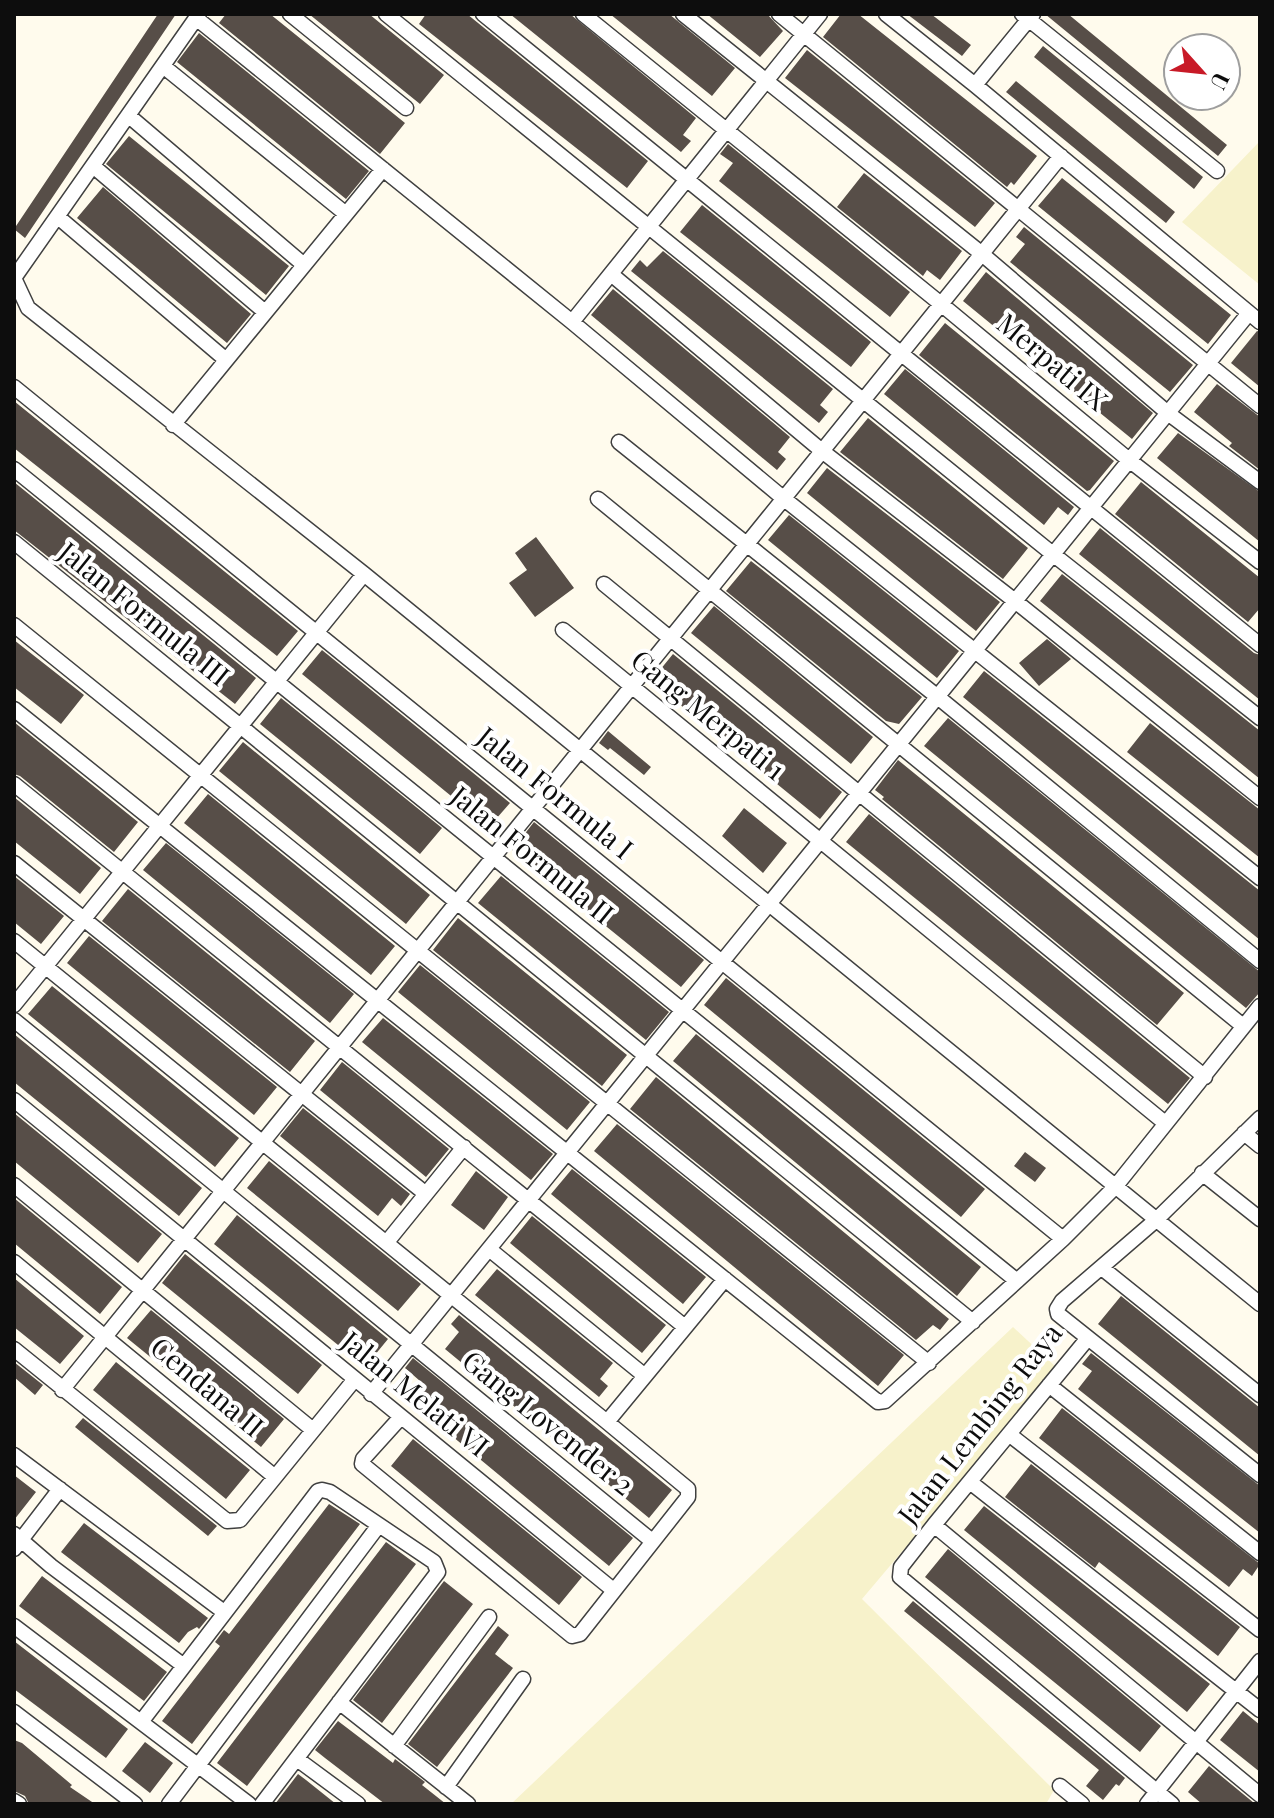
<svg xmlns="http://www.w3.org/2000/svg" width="1274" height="1818" font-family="'Playfair Display',serif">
<rect width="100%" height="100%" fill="#fffbed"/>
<path fill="#f7f2cb" d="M1260 141V285L1182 222Z
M1013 1327 1057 1368 862 1599 1054 1790 1046 1804H511Z"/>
<path fill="#574e48" d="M158 14H176L25 238 14 229Z
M226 14H270L405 123 380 154 219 23Z
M309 14H369L444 75 420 104Z
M426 14H467L648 161 627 188 419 24Z
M510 14H570L696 118 683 135 691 141 681 152Z
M610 14H669L735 68 712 96Z
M707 14H767L783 31 760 57Z
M841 14H858L1037 156 1014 185 1011 182 1007 187 823 37Z
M907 14H931L971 45 962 56Z
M1045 14H1068L1227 145 1218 156Z
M199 33 369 171 346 199 177 62Z
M1043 46 1203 177 1194 189 1034 57Z
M807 50 995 203 975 227 785 78Z
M1016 81 1175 212 1166 223 1006 92Z
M129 136 289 266 266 295 106 164Z
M728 144 910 292 890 317 719 181 733 163 720 154Z
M864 173 962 251 940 280 927 270 923 276 837 207Z
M1062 178 1231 315 1208 344 1038 206Z
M103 187 251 314 227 343 77 218Z
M702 205 871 342 851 367 680 232Z
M1024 227 1193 365 1170 392 1010 262 1025 244 1016 237Z
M663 251 833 389 820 405 828 412 819 423 631 271 640 260 647 267Z
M986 272 1153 413 1132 439 963 301Z
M613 289 790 437 778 452 786 459 777 470 591 315Z
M945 323 1114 461 1090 490 1087 491 919 355Z
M1257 331 1260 332V387L1231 363Z
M905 369 1074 507 1068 515 1058 507 1044 525 884 394Z
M1217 384 1260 417V470L1229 446 1232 443 1194 412Z
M14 401 298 631 277 656 14 448Z
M868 418 1028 548 1003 579 840 452Z
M1178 433 1260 492V542L1157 458Z
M827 468 1000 602 976 631 807 493Z
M14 482 256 678 235 704 14 530Z
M1141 482 1260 578V608L1248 622 1115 514Z
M789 515 959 651 937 678 768 540Z
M1100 528 1254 653 1260 655V700L1079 554Z
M536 537 574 588 535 617 509 583 527 570 515 553Z
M751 561 922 697 899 724 886 721 726 591Z
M1062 574 1260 731V779L1040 601Z
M714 606 873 737 851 764 691 633Z
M1047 639 1071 659 1039 686 1019 663Z
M14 640 84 695 61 724 14 687Z
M322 650 510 803 489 827 302 674Z
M673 654 842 792 820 819 651 681Z
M984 671 1260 891V940L963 697Z
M281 698 442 828 420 854 260 724Z
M948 718 1260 972V992L1246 1008 924 746Z
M14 722 138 822 114 852 20 776 14 774Z
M1150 723 1260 810V858L1127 752Z
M608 731 651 767 644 775 610 748 608 750 599 743Z
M243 742 430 895 406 924 219 771Z
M898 760 1184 993 1157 1025 882 799 884 797 875 790Z
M208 794 395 946 371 975 184 823Z
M14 797 101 868 80 894 14 841Z
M744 808 787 843 763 873 722 836Z
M869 814 1190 1078 1168 1104 846 842Z
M534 822 704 960 681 987 512 850Z
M166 843 354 994 330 1023 143 870Z
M14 876 64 916 41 944 14 922Z
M501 876 669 1012 646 1040 478 903Z
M128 889 315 1041 290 1072 102 921Z
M458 918 627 1055 602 1086 433 950Z
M89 936 277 1087 254 1115 67 963Z
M420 965 590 1102 567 1130 398 992Z
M726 978 985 1189 961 1217 704 1005Z
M52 986 239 1138 215 1167 28 1014Z
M383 1018 553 1154 531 1180 362 1042Z
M14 1034 202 1188 179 1216 14 1082Z
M696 1034 981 1267 957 1296 673 1061Z
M342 1062 449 1149 426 1177 320 1090Z
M656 1077 949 1319 940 1330 933 1325 916 1340 630 1109Z
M303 1108 410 1194 401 1206 392 1198 378 1216 280 1136Z
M14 1113 162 1234 138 1263 14 1161Z
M617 1124 904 1355 878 1386 594 1151Z
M1025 1152 1046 1168 1035 1182 1014 1166Z
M269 1161 421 1284 398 1311 247 1188Z
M572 1169 706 1277 683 1304 551 1194Z
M476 1171 508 1197 484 1230 451 1205Z
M14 1198 122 1287 100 1314 14 1243Z
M237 1215 388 1339 365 1367 214 1244Z
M532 1216 666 1325 642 1353 510 1243Z
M185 1254 322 1365 298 1394 162 1283Z
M497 1269 613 1363 600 1379 608 1386 599 1397 475 1295Z
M14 1278 84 1336 60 1364 14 1327Z
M1121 1296 1260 1408V1456L1098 1324Z
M151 1310 284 1419 261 1447 127 1338Z
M459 1315 672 1490 649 1518 445 1349 459 1332 451 1324Z
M1091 1353 1260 1486V1533L1078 1389 1092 1371 1082 1364Z
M413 1358 633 1538 609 1566 406 1398 420 1381 405 1368Z
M14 1362 43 1385 35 1395 14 1377Z
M116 1362 250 1470 226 1499 93 1390Z
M1062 1408 1260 1564 1252 1576 1243 1569 1229 1587 1039 1438Z
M83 1418 217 1526 208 1536 75 1427Z
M413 1439 582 1577 559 1605 391 1466Z
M1031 1464 1240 1627 1218 1656 1099 1562 1095 1568 1005 1497Z
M14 1475 36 1492 14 1520Z
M329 1504 360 1524 192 1744 162 1721 220 1646 215 1642 224 1630 229 1634Z
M984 1506 1210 1684 1187 1712 964 1530Z
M84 1523 208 1618 199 1629 197 1627 188 1632 179 1643 61 1552Z
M386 1542 416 1564 247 1786 217 1763Z
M948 1549 1161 1726 1140 1752 925 1577Z
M42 1576 167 1672 144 1701 19 1606Z
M444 1581 473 1604 382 1723 353 1700Z
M913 1601 1125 1778 1119 1786 1116 1784 1103 1800 1086 1786 1099 1770 904 1611Z
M498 1626 509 1635 495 1654 513 1668 437 1767 408 1744Z
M14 1641 128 1729 106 1758 14 1689Z
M1243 1711 1260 1725V1772L1220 1740Z
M338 1721 393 1763 395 1759 425 1782 422 1785 446 1804H385L325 1758 315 1750Z
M14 1740 22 1743 72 1785 70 1787 95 1804H29L25 1796 14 1791Z
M145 1742 173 1763 150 1793 122 1771Z
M1209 1766 1254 1803 1256 1804H1202L1188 1792Z
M298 1774 306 1780 336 1804H275Z"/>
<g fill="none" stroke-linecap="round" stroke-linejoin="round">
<defs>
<path id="minor" d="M290 14 406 108
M386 14 1054 555 1260 718
M483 14 1260 645
M583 14 941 304 1129 460 1260 562
M683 14 982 254 1169 414 1260 482
M779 14 1260 406
M886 14 975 85 1260 322
M1022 14 1217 171
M196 18 572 322 783 498 1260 878
M163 66 346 214
M975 85 1033 14
M129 116 304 265
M93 166 265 312
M58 217 225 359
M611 274 822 451 1015 601 1260 798
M14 278 28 308 364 574 1260 1304
M14 278 199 14
M572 322 820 14
M14 387 1063 1239
M173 425 383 169
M619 442 939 698 1260 961
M14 469 1017 1281
M598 499 1243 1026
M14 542 973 1322
M604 584 1205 1077
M14 625 929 1363
M563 630 1165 1123
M14 709 878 1402 885 1401 1063 1239 1115 1187 1260 1006
M14 784 685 1327
M14 863 426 1194
M14 941 607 1422 688 1489V1497L580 1634 572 1636 362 1464 363 1459 401 1417
M14 1005 364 574
M14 1020 652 1541
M14 1100 612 1589
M1260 1118 1156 1220 1062 1301 1057 1309 1058 1314 1260 1475
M1244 1133 1260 1146
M1202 1173 1260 1219
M14 1185 313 1430
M387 1242 464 1147
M489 1249 645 1376
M14 1262 275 1477
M1102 1268 1260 1395
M1088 1338 934 1525 901 1567 900 1577 1172 1804
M14 1349 227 1521 240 1520 355 1379
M1049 1385 1260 1553
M62 1390 1061 156
M371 1394 1249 313
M607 1422 725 1279
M1010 1435 1260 1630
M14 1455 224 1612
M970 1482 1260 1710
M934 1525 1260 1795
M14 1534 51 1566 184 1666
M14 1549 60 1489
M14 1626 249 1804
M339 1702 468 1804
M14 1712 135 1804
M141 1722 318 1491 322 1490 330 1492 434 1562 438 1572 262 1804
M394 1746 489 1617
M297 1759 358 1804
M1060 1786 1082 1804
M446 1787 523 1679
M14 1801 19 1804
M169 1804 379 1525
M1147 1804 1260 1661"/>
</defs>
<use href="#minor" stroke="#404040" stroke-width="17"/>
<use href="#minor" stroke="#fff" stroke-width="14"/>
</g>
<g text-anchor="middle" stroke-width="8" stroke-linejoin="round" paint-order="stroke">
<g font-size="28" fill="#0d0d0d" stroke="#fff">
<text transform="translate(1052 362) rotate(40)" y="10">Merpati IX</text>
<text transform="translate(144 614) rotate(39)" y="10">Jalan Formula III</text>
<text transform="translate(708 715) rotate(39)" y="10">Gang Merpati 1</text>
<text transform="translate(555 793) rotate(39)" y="10">Jalan Formula I</text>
<text transform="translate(532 855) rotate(39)" y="10">Jalan Formula II</text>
<text transform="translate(207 1387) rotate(40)" y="10">Cendana II</text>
<text transform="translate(415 1394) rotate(39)" y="10">Jalan Melati VI</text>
<text transform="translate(548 1423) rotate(39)" y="10">Gang Lovender 2</text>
<text transform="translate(980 1424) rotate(-52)" y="10">Jalan Lembing Raya</text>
</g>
</g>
<rect width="1274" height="1818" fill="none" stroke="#0d0d0d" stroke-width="32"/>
<g transform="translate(1202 72) rotate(117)"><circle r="38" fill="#ffffff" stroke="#9e9e9e" stroke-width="2"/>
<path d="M0-6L14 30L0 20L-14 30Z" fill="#c81a27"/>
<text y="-12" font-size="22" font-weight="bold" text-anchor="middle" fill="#0d0d0d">U</text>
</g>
</svg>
